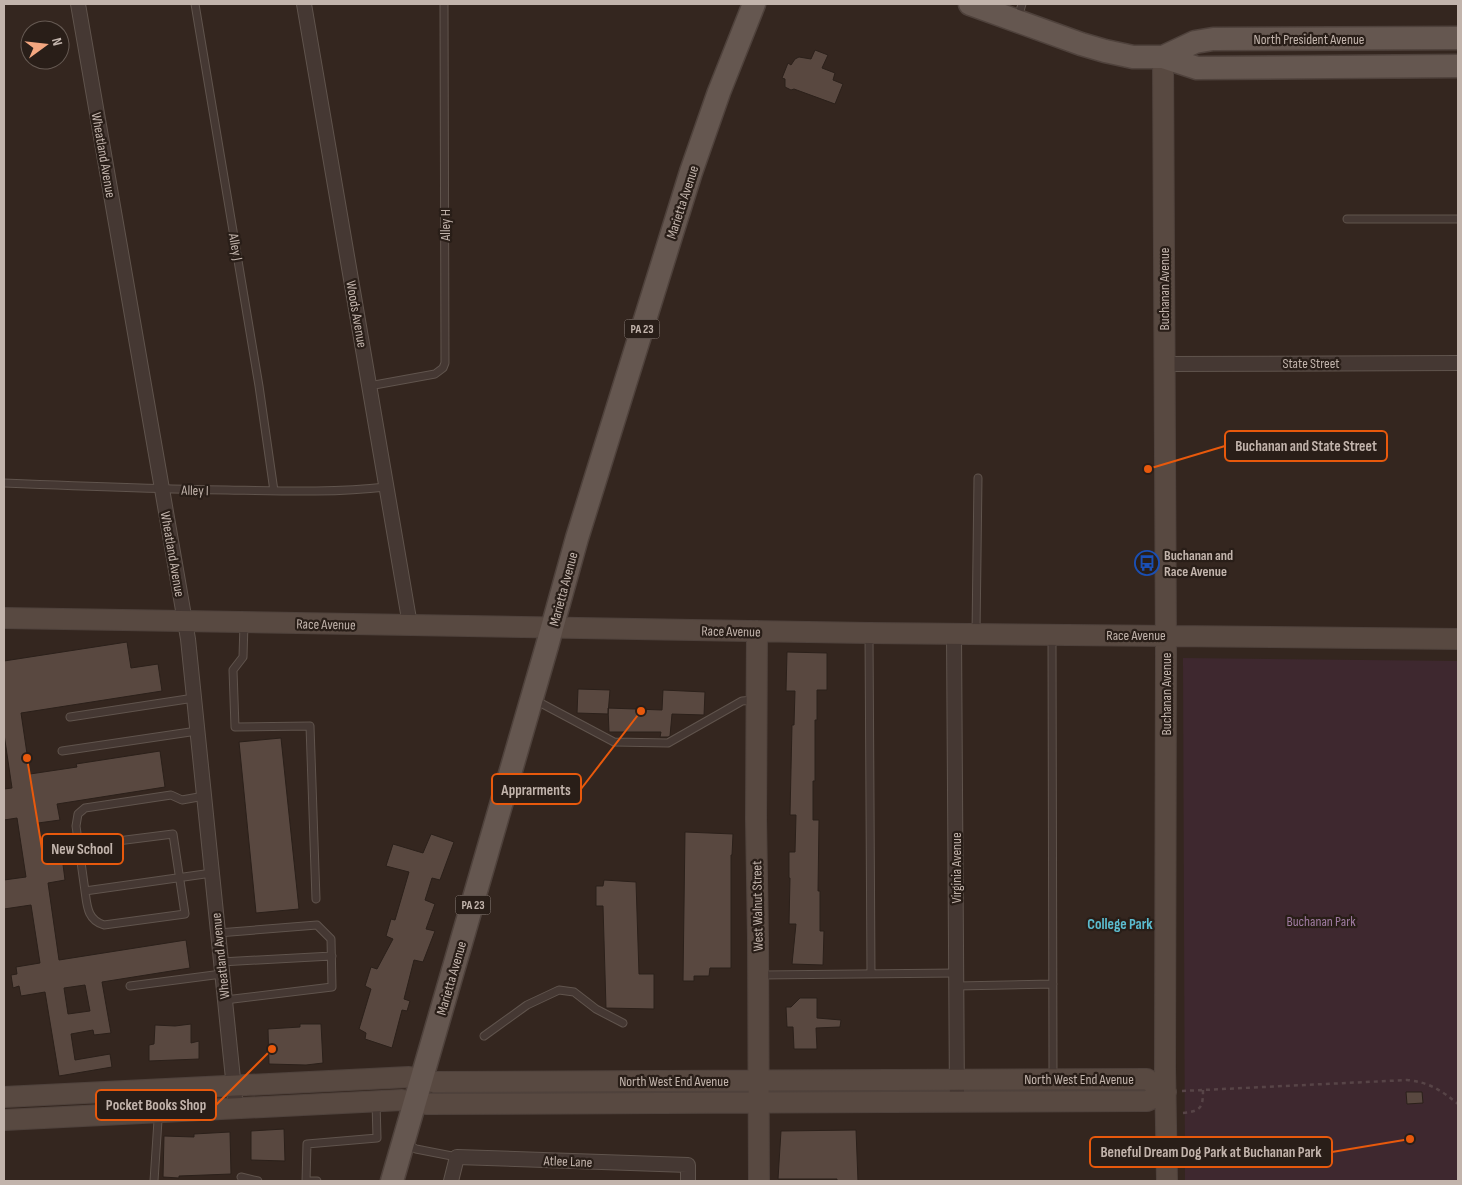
<svg xmlns="http://www.w3.org/2000/svg" width="1462" height="1185" font-family="'Sofia Sans Condensed',sans-serif">
<rect width="100%" height="100%" fill="#34261f"/>
<path fill="#3e282f" d="M1183 658 1458 661V1181H1185Z"/>
<path fill="#594840" stroke="#2b201a" fill-rule="evenodd" d="M815 50 828 55 822 68 835 73 833 80 843 84 835 104 794 89 791 90 785 87V79L782 78 788 63 791 65 795 59 799 57 811 59Z
M127 642 131 668 158 664 162 691 21 713 30 774 77 767 76 764 160 751 165 787 57 804 60 820 38 823 44 859 62 857 65 880 48 883 59 960 186 940 190 968 102 982 111 1033 94 1035 93 1030 71 1034 75 1060 110 1054 112 1067 59 1076 45 992 21 996 19 986 13 988 11 975 17 974 16 967 40 963 31 905 4 909V880L26 877 17 818 4 820V789L12 788 4 734V661ZM85 985 90 1011 68 1014 64 988Z
M787 652 827 653V690H817V720H815V781H813V820H819L818 891H820V931H824L823 965 792 964 796 924H789L790 878H789V852H795L796 815H790L792 725H794L795 691H786Z
M578 689 610 690 608 714 577 713Z
M663 690 705 692 704 715 672 714 670 736 668 737H660L661 732H609L608 708 662 710Z
M281 738 299 909 256 913 239 742Z
M685 832 733 834 732 855H731V968H710L709 976H694V981H683Z
M431 834 454 842 440 880 432 878 425 900 435 904 426 929 435 931 423 962 414 960 404 999 410 1001 407 1011 402 1010 392 1048 365 1039 366 1033 359 1029 371 989 365 986 371 967 377 969 393 939 386 936 391 919 395 920 409 872 386 866 393 844 423 853Z
M604 880 636 882 639 974H654V1009L606 1008 603 906H596V886H603Z
M800 998H817V1018L841 1020 840 1027 816 1028 817 1049H794L793 1027H787L786 1007H791Z
M191 1024V1043L199 1041V1059L149 1061V1045L154 1044 155 1025 175 1026Z
M300 1024H321L323 1063 306 1065 269 1064 268 1029 300 1027Z
M1406 1092H1422L1423 1103 1407 1104Z
M284 1129 285 1161 251 1160V1131Z
M856 1130 858 1181H837V1179H778L781 1131Z
M230 1132 231 1174 179 1176V1178L163 1177 164 1136 194 1137V1134Z"/>
<g fill="none" stroke-linecap="round" stroke-linejoin="round">
<defs>
<path id="lane" d="M195 4 259 386 274 491
M1018 18 1022 4
M1347 219H1458
M369 386 435 374 443 368 445 363 444 4
M4 483C78 486 153 489 227 490 280 491 334 493 386 487
M244 623 243 657 233 670 235 727 310 726 316 899
M869 633 871 974
M976 633 978 478
M1052 638 1053 1077
M535 700 614 742 668 743 742 701 754 700
M70 717 194 698
M62 751 197 731
M204 796 182 800 171 795 85 808 78 814 76 826 85 891 212 873
M78 846 173 834 185 914 104 925C87 920 87 905 85 891
M218 933 317 925 331 939 332 987 225 1000
M221 962 332 956
M759 975 956 973
M130 986 222 974
M957 986 1053 984
M484 1036 527 1005 559 990 574 992 596 1009 623 1023
M406 1144 416 1149 457 1157
M241 1177 258 1181
M154 1181 160 1090
M317 1181H306L307 1144 377 1138 376 1102"/>
<path id="street" d="M78 4 188 639 236 1108
M304 4 410 625
M1165 364 1458 363
M954 634 957 1102
M451 1181 457 1157 688 1165V1181"/>
<path id="secondary" d="M1163 57 1166 653 1165 1069 1167 1181
M4 618 869 633 1458 639
M757 631 756 819 758 938 759 1181
M4 1097 409 1077 434 1082 1147 1079 1166 1092
M4 1120 402 1100 426 1104 1147 1101 1166 1092"/>
<path id="primary" d="M970 4 1081 44 1105 51 1133 57H1163L1197 68 1458 66
M1163 57 1195 42 1213 39 1458 38
M392 1181 547 646 577 538 691 172 719 92 754 4"/>
</defs>
<use href="#lane" stroke="#60544d" stroke-width="9"/>
<use href="#street" stroke="#60544d" stroke-width="16"/>
<use href="#secondary" stroke="#4f423c" stroke-width="22"/>
<use href="#primary" stroke="#4f423c" stroke-width="25"/>
<path stroke="#574447" stroke-width="2.5" stroke-dasharray="4 4" stroke-linecap="butt" d="M1182 1091 1407 1080C1429 1082 1442 1091 1458 1104
M1183 1113C1201 1111 1203 1108 1203 1090"/>
<use href="#lane" stroke="#453833" stroke-width="7"/>
<use href="#street" stroke="#453833" stroke-width="14"/>
<use href="#secondary" stroke="#584941" stroke-width="20"/>
<use href="#primary" stroke="#655750" stroke-width="22"/>
</g>
<defs>
<symbol id="bus-ring" viewBox="-11 -11 22 22"><circle r="9.5" fill="#291e18" stroke="#1a4fb4" stroke-width="1.5"/><path d="M-5-6H5V4H4V6H2V4H-2V6H-4V4H-5ZM-3.5-4V0h7V-4ZM-3.5 1.2v1.5H-2V1.2ZM2 1.2v1.5H3.5V1.2Z" fill="#1a4fb4"/></symbol>
</defs>
<g fill-rule="evenodd">
<use href="#bus-ring" x="1133" y="549" width="28" height="28"/>
</g>
<g text-anchor="middle" stroke-width="4.5" stroke-linejoin="round" paint-order="stroke">
<g fill="#291e18" stroke="#948780" stroke-width="1">
<rect x="624.5" y="319.5" width="35" height="19" rx="4"/>
<rect x="455.5" y="895.5" width="35" height="19" rx="4"/>
</g>
<g font-size="12" font-weight="bold" fill="#c2b4ac">
<text x="642" y="333">PA 23</text>
<text x="473" y="909">PA 23</text>
</g>
<g font-size="14" fill="#c2b4ac" stroke="#291e18">
<text x="1309" y="44">North President Avenue</text>
<text transform="translate(104 155) rotate(80)" y="5">Wheatland Avenue</text>
<text transform="translate(682 202) rotate(-72)" y="5">Marietta Avenue</text>
<text transform="translate(445 225) rotate(-90)" y="5">Alley H</text>
<text transform="translate(236 247) rotate(80)" y="5">Alley J</text>
<text transform="translate(1164 289) rotate(-90)" y="5">Buchanan Avenue</text>
<text transform="translate(357 314) rotate(80)" y="5">Woods Avenue</text>
<text x="1311" y="368">State Street</text>
<text transform="translate(195 490) rotate(1)" y="5">Alley I</text>
<text transform="translate(173 554) rotate(80)" y="5">Wheatland Avenue</text>
<text transform="translate(563 589) rotate(-75)" y="5">Marietta Avenue</text>
<text transform="translate(326 624) rotate(1)" y="5">Race Avenue</text>
<text transform="translate(731 631) rotate(1)" y="5">Race Avenue</text>
<text x="1136" y="640">Race Avenue</text>
<text transform="translate(1166 694) rotate(-90)" y="5">Buchanan Avenue</text>
<text transform="translate(956 868) rotate(-90)" y="5">Virginia Avenue</text>
<text transform="translate(757 906) rotate(-91)" y="5">West Walnut Street</text>
<text transform="translate(220 956) rotate(-96)" y="5">Wheatland Avenue</text>
<text transform="translate(451 978) rotate(-74)" y="5">Marietta Avenue</text>
<text x="1079" y="1084">North West End Avenue</text>
<text x="674" y="1086">North West End Avenue</text>
<text transform="translate(568 1161) rotate(2)" y="5">Atlee Lane</text>
</g>
<g font-size="14" font-weight="bold" fill="#c2b4ac" stroke="#291e18" text-anchor="start">
<text x="1164" y="560">Buchanan and<tspan x="1164" dy="16">Race Avenue</tspan></text>
</g>
<g font-size="14" fill="#a07ca2" stroke="#291e18">
<text x="1321" y="926">Buchanan Park</text>
</g>
<g font-size="15" font-weight="bold" fill="#5bbccf" stroke="#291e18">
<text x="1120" y="929">College Park</text>
</g>
</g>
<path fill="none" stroke="#e8590c" stroke-width="2" d="M1148 469L1225 446M641 711L581 789M27 758L42 849M272 1049L216 1105M1410 1139L1332 1152"/>
<g fill="#e8590c" stroke="#291e18" stroke-width="2">
<circle cx="1148" cy="469" r="5"/>
<circle cx="641" cy="711" r="5"/>
<circle cx="27" cy="758" r="5"/>
<circle cx="272" cy="1049" r="5"/>
<circle cx="1410" cy="1139" r="5"/>
</g>
<g fill="#291e18" stroke="#e8590c" stroke-width="2">
<rect x="1225" y="431" width="162" height="30" rx="5"/>
<rect x="492" y="774" width="89" height="30" rx="5"/>
<rect x="42" y="834" width="81" height="30" rx="5"/>
<rect x="96" y="1090" width="120" height="30" rx="5"/>
<rect x="1090" y="1137" width="242" height="30" rx="5"/>
</g>
<g font-size="15" text-anchor="middle" font-weight="bold" fill="#c2b4ac">
<text x="1306" y="451">Buchanan and State Street</text>
<text x="536" y="795">Apprarments</text>
<text x="82" y="854">New School</text>
<text x="156" y="1110">Pocket Books Shop</text>
<text x="1211" y="1157">Beneful Dream Dog Park at Buchanan Park</text>
</g>
<rect width="1462" height="1185" fill="none" stroke="#c2b4ac" stroke-width="10"/>
<g transform="translate(45 45) rotate(75)"><circle r="24" fill="#291e18" stroke="#665a53"/>
<path d="M0-4L9 19L0 12L-9 19Z" fill="#f4a780"/>
<text y="-8" font-size="14" font-weight="bold" text-anchor="middle" fill="#c2b4ac">N</text>
</g>
</svg>
